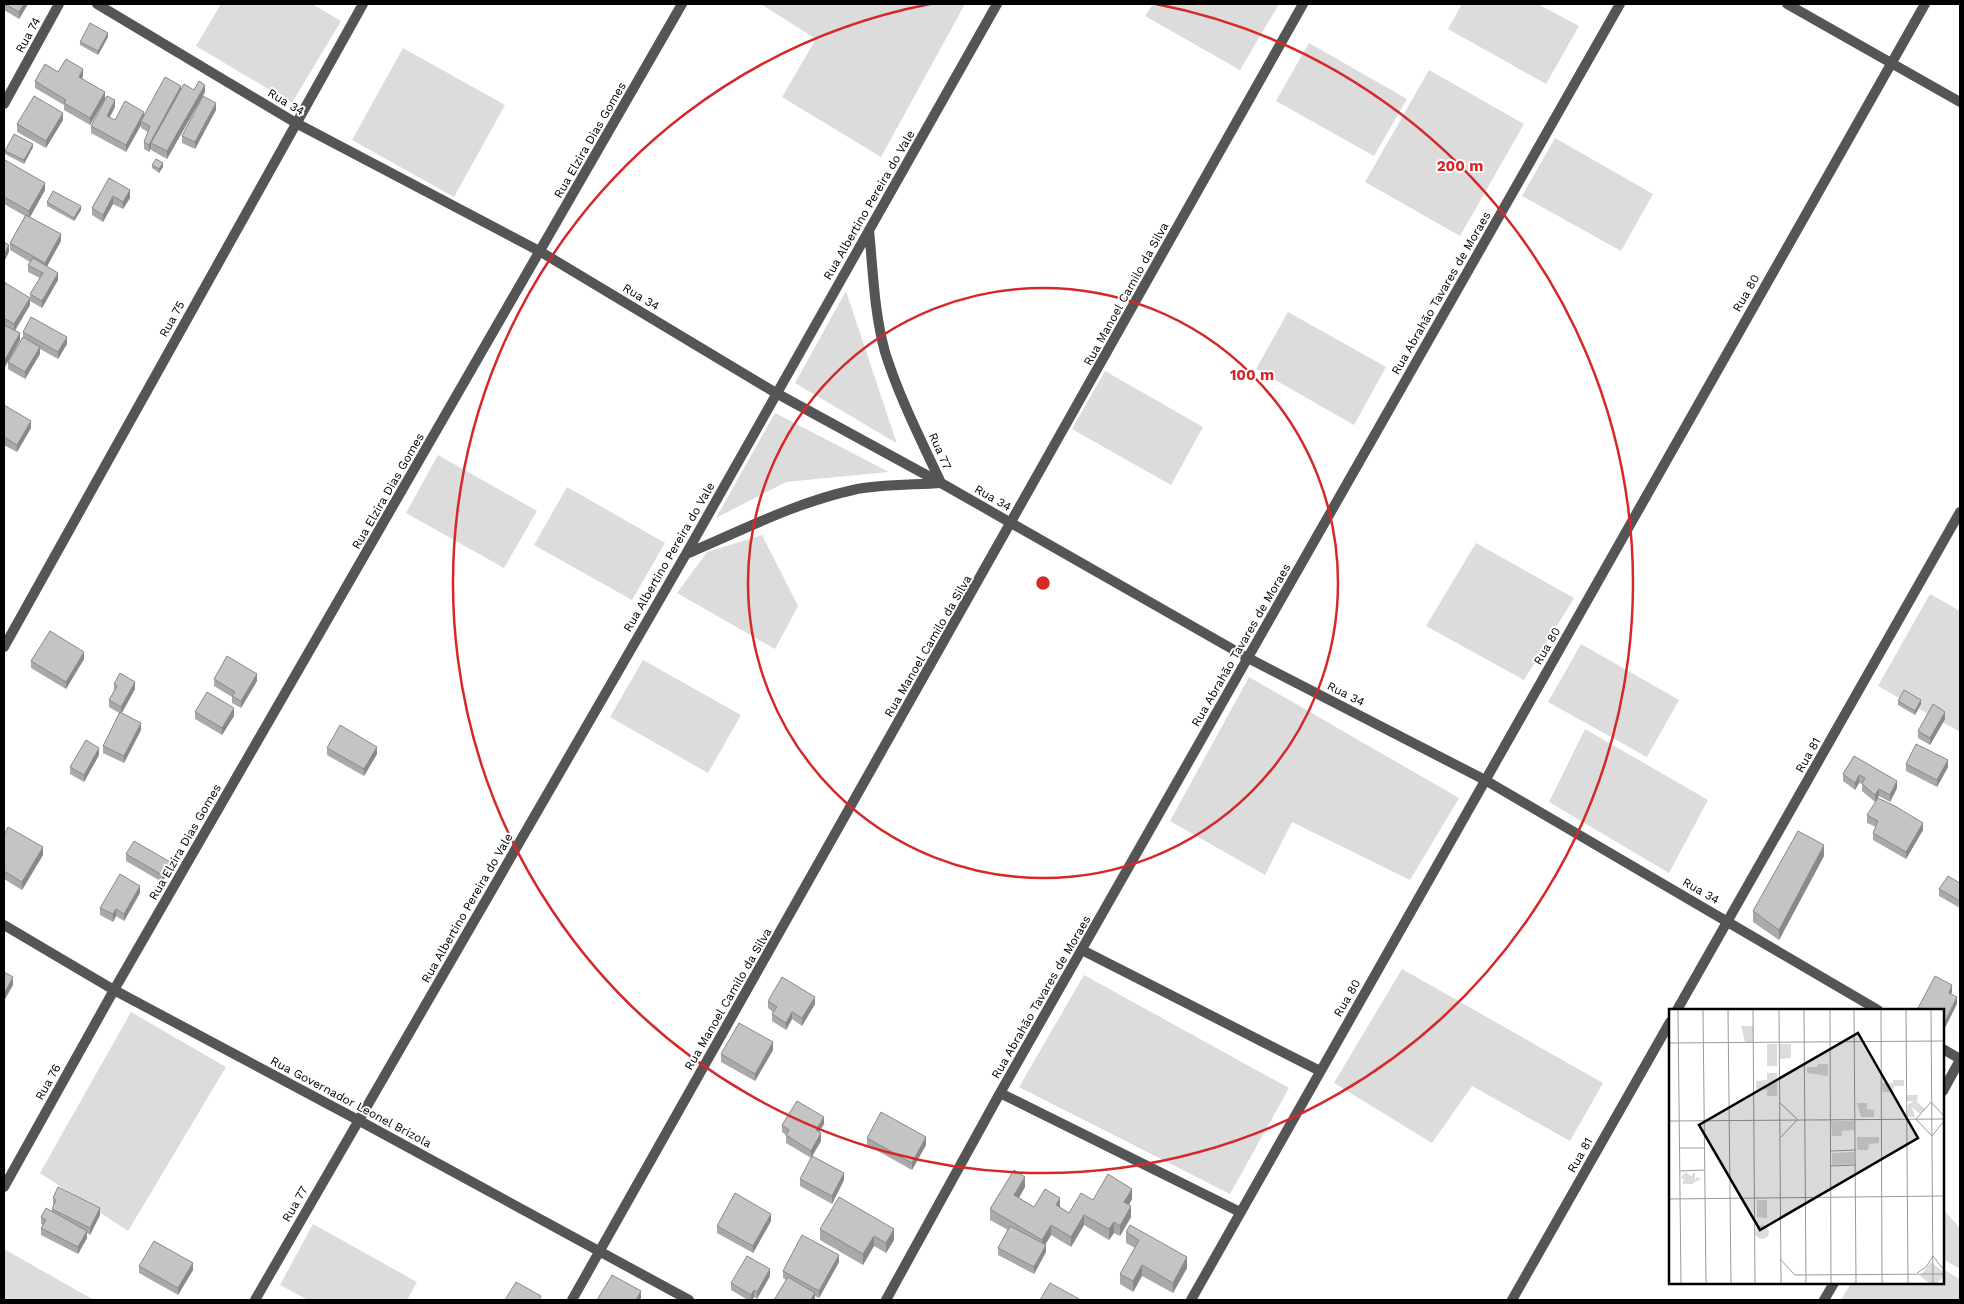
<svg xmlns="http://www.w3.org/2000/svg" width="1964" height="1304" font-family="'Work Sans',sans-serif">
<rect width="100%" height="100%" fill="#fff"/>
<path fill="#dcdcdc" d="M221 4H312L341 21 292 103 196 46Z
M761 4H965L881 157 782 97 816 39Z
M1153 4H1279L1240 70 1145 16Z
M1462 4H1538L1579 26 1546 84 1448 29Z
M1309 43 1407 99 1374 156 1276 101Z
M403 48 505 105 454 197 352 140Z
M1429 70 1524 124 1460 236 1365 182Z
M1555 138 1653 194 1621 251 1522 196Z
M846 291 897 444H898L795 383Z
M1288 312 1386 367 1354 425 1256 369Z
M1105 371 1203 427 1171 485 1072 429Z
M775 413 889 472 786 482 716 518Z
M438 455 537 511 504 568 406 513Z
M567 487 665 543 632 600 534 545Z
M762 535 798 606 775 649 677 593 707 552Z
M1476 543 1574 598 1524 680 1426 626Z
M1930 594 1960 611V732L1878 686Z
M1581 644 1679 700 1647 757 1548 702Z
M643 660 741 715 708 773 610 717Z
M1249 677 1459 798 1410 880 1292 822 1265 875 1170 821Z
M1585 729 1708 800 1669 873 1549 802Z
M1402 969 1603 1083 1570 1141 1472 1086 1432 1143 1334 1083Z
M1084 975 1289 1088 1230 1194 1019 1087Z
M131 1012 226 1067 128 1231 40 1173Z
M1943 1209 1960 1228V1265L1958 1268 1943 1259Z
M313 1224 417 1282 407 1300H308L280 1285Z
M4 1249 92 1299 91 1300H4Z
M1943 1269 1960 1279V1300H1841L1851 1283H1943Z"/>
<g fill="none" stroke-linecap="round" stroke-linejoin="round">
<path stroke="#555" stroke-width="10" d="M1787 4 1960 102
M4 104 59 4
M686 554C741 531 794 503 853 490 878 484 914 485 941 483 921 440 899 397 885 352 874 312 873 270 869 230
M4 647 363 4
M4 925 114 990 358 1120 689 1300
M1082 950 1320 1071
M1677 1010 1960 512
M1943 1091 1960 1060
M1000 1093 1240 1212
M4 1187 114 990 682 4
M255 1300 686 554 997 4
M572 1300 1303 4
M886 1300 1000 1093 1620 4
M1191 1300 1925 4
M1512 1300 1670 1022
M1824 1300 1834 1283"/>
<path stroke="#555" stroke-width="10" d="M97 4 296 123 541 252 776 393 941 483 1248 658 1485 780 1878 1010
M1943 1049 1960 1059"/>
</g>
<path fill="#a9a9a9" d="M4 4H28L19 19 4 10Z
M108 37 98 55 80 45V42Z
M58 72 83 76 82 78 105 99 90 125 64 110V105L35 88V81Z
M194 90 205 92 167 159 151 150V148L149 152 144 149V142L148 132 141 128V125L126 152 91 133V126L115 107 109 117 115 120 144 115 181 91Z
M216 110 195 149 182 143V136Z
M63 120 46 148 17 132V124Z
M33 147 24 164 5 154V151Z
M4 163 45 190 30 217 61 241 47 266 58 280 42 308 30 301V294L40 278 28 272V265L30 262 10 250V243L25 216 4 204Z
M152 165 163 167 159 173 152 168Z
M109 178 130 198 123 209 113 204 103 222 92 215V208Z
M47 202 81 210 74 221 47 206Z
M4 282 30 305 15 331 20 340 4 367V371Z
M23 332 67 344 58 359 40 349V354L25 379 8 369V362L23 337Z
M4 405 31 428 17 452 4 445Z
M84 659 66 689 31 668V661Z
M214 679 257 681 241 708 232 703V697L214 686Z
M114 684 135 689 122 713 141 730 124 763 103 753V746L119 713 109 707V700L114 691Z
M1898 701 1921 704 1915 715 1898 705Z
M195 712 234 716 222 735 195 719Z
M1945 719 1930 745 1918 738V731Z
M327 748 377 754 364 776 327 755Z
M99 755 84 782 70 774V767Z
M1854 756 1897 788 1890 802 1879 796 1875 802 1862 791V784L1859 783 1855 790 1843 781V774Z
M1906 764 1948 767 1937 787 1906 771Z
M1867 815 1923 830 1906 859 1873 840V833L1876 827 1867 823Z
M4 835 43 855 22 890 4 879Z
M126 854 170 870 162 882 126 861Z
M1824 856 1779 940 1753 922V911Z
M1960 883V908L1939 896V889Z
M140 893 124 921 116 916 113 922 100 915V908Z
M768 1001 815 1004 802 1026 792 1019 786 1030 772 1021V1014L773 1012 768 1008Z
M773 1050 755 1081 721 1062V1054Z
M824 1124 819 1132 821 1141 811 1158 786 1143V1135L782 1132V1125Z
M867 1138 926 1145 912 1170 867 1145Z
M800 1179 844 1180 832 1204 800 1186Z
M1025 1187 1019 1198 1034 1207H1060L1069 1213 1093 1200 1132 1199 1129 1205 1131 1217 1120 1236 1114 1233 1109 1240 1084 1225 1071 1247 1051 1235 1045 1245 1046 1252 1034 1274 998 1255V1248L1008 1230 990 1220V1209Z
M839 1197 894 1240 886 1253 874 1246 863 1265 820 1240V1229Z
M53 1198 100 1215 90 1235 87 1233V1238L78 1254 41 1235V1228L43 1225 41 1224V1217L52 1212V1209L54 1205H53Z
M771 1221 753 1253 717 1233V1226Z
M1126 1232 1187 1268 1173 1293 1142 1276 1133 1292 1120 1284V1274L1135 1248 1126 1243Z
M839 1262 819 1298 815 1296V1300H774L786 1280 783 1278V1271Z
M139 1266 193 1270 178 1295 139 1273Z
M770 1276 757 1299 754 1297 752 1300H748L731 1290V1283Z"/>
<path fill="#898989" d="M24 4H28L19 19V12Z
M108 33V37L98 55V51Z
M83 69V76L79 84V77Z
M205 85V92L167 159V151Z
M181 86V93L151 143V148L149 152V145Z
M105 92V99L90 125V118Z
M115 100V107L107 123V116Z
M216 103V110L195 149V142Z
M144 112V119L141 121V125L126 152V145Z
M63 113V120L46 148V141Z
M33 144V147L24 164V160Z
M163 163V167L159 173V169Z
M45 183V190L29 219V211Z
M130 190V198L123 209V202Z
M113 196V204L103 222V215Z
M81 206V210L74 221V218Z
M61 234V241L45 270V263Z
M9 245V252L4 262V255Z
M58 273V280L42 308V301Z
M30 298V305L14 331V324Z
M20 333V340L5 367V360Z
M67 337V344L58 359V352Z
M40 347V354L25 379V372Z
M31 421V428L17 452V445Z
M84 652V659L66 689V682Z
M257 674V681L241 708V701Z
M135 682V689L121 714V707Z
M1921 700V704L1915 715V711Z
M234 708V716L222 735V728Z
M1945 712V719L1930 745V738Z
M141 723V730L124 763V756Z
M377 747V754L364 776V769Z
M99 748V755L84 782V775Z
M1948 760V767L1937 787V780Z
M1859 775V783L1855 790V783Z
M1897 781V788L1890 802V795Z
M1879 789V796L1875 802V795Z
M1923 823V830L1906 859V852Z
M1824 845V856L1779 940V930Z
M43 847V855L22 890V882Z
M170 862V870L162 882V875Z
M140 886V893L124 921V914Z
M116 909V916L113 922V914Z
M13 977V985L4 1001V994Z
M1952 985V992L1949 1000V993Z
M815 997V1004L802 1026V1018Z
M1957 997V1004L1943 1032V1025Z
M792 1012V1019L786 1030V1023Z
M773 1042V1050L755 1081V1074Z
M824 1117V1124L816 1137V1130Z
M821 1133V1141L811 1158V1151Z
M926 1137V1145L912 1170V1163Z
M844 1173V1180L832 1204V1196Z
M1025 1177V1187L1014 1206V1195Z
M1132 1189V1199L1124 1213V1202Z
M1060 1198V1209L1056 1205Z
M1131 1206V1217L1120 1236V1226Z
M100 1208V1215L90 1235V1228Z
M771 1214V1221L753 1253V1246Z
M1084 1215V1225L1071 1247V1237Z
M1114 1222V1233L1109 1240V1229Z
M1051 1225V1235L1042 1250V1240Z
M894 1229V1240L886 1253V1243Z
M87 1231V1238L78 1254V1247Z
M874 1236V1246L863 1265V1254Z
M1046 1245V1252L1034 1274V1267Z
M839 1255V1262L819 1298V1291Z
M1187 1257V1268L1173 1293V1283Z
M193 1263V1270L178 1295V1288Z
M1142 1265V1276L1133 1292V1281Z
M770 1269V1276L757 1299V1292Z
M754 1290V1297L752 1300H751V1295Z
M641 1291V1298L640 1300H636Z
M815 1293V1300H811V1299Z"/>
<path fill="#c4c4c4" stroke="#898989" d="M5 4H24L19 12Z
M90 23 108 33 98 51 80 42Z
M66 59 83 69 79 77 105 92 90 118 64 103 66 100 35 81 45 64 58 72Z
M165 77 181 86 149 145 144 142 150 126 141 121Z
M199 81 205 85 167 151 151 143 184 84 194 90Z
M34 96 63 113 46 141 17 124Z
M107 96 115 100 107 116 115 120 125 101 144 112 126 145 91 126Z
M203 96 216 103 195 142 182 136Z
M14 134 33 144 24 160 5 151Z
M156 159 163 163 159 169 152 165Z
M5 160 45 183 29 211 4 197V163Z
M109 178 130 190 123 202 113 196 103 215 92 208Z
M53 191 81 206 74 218 47 202Z
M26 215 61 234 45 263 10 243Z
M4 242 9 245 4 255Z
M33 258 58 273 42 301 30 294 43 273 28 265Z
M4 282 30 298 14 324 4 318Z
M31 317 67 337 58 352 23 332Z
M4 325 20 333 5 360 4 359Z
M23 337 40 347 25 372 8 362Z
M4 405 31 421 17 445 4 437Z
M50 631 84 652 66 682 31 661Z
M227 656 257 674 241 701 232 696 235 692 214 679Z
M120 673 135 682 121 707 109 700 117 686 114 684Z
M1904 690 1921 700 1915 711 1898 701Z
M207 692 234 708 222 728 195 712Z
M1933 704 1945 712 1930 738 1918 731Z
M120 712 141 723 124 756 103 746Z
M340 725 377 747 364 769 327 748Z
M86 740 99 748 84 775 70 767Z
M1916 744 1948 760 1937 780 1906 764Z
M1854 756 1897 781 1890 795 1879 789 1875 795 1862 784 1865 778 1859 775 1855 783 1843 774Z
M1878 798 1895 806 1923 823 1906 852 1873 833 1878 821 1867 815Z
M8 827 43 847 22 882 4 871V835Z
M1798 831 1824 845 1779 930 1753 911Z
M134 841 170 862 162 875 126 854Z
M120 874 140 886 124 914 116 909 113 914 100 908Z
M1948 876 1960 883V901L1939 889Z
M4 972 13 977 4 994Z
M1935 976 1952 985 1949 993 1957 997 1943 1025V1010H1917Z
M782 977 815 997 802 1018 792 1012 786 1023 772 1014 777 1007 768 1001Z
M739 1023 773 1042 755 1074 721 1054Z
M797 1101 824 1117 816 1130 821 1133 811 1151 786 1135 789 1130 782 1125Z
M881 1112 926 1137 912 1163 867 1138Z
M812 1156 844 1173 832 1196 800 1179Z
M1014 1170 1025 1177 1014 1195 1034 1207 1045 1189 1060 1198 1056 1205 1069 1213 1081 1193 1093 1200 1108 1174 1132 1189 1124 1202 1131 1206 1120 1226 1114 1222 1109 1229 1084 1215 1071 1237 1051 1225 1042 1240 990 1209Z
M58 1187 100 1208 90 1228 52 1209 56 1200 53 1198Z
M735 1193 771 1214 753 1246 717 1226Z
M839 1197 894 1229 886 1243 874 1236 863 1254 820 1229Z
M46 1208 87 1231 78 1247 41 1228 46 1220 41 1217Z
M1130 1225 1187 1257 1173 1283 1142 1265 1133 1281 1120 1274 1139 1240 1126 1232Z
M1010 1226 1046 1245 1034 1267 998 1248Z
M802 1235 839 1255 819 1291 783 1271Z
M154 1241 193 1263 178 1288 139 1266Z
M747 1256 770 1269 757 1292 754 1290 751 1295 731 1283Z
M612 1275 641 1291 636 1300H597Z
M788 1277 815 1293 811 1299 813 1300H774Z
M516 1282 541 1296 539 1300H505Z
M1050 1283 1081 1300H1040Z"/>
<g fill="none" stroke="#d62828" stroke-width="2.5">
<circle cx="1043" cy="583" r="295"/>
<path d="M1156 4A590 590 0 1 1 930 4"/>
</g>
<g text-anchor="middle" stroke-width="4" stroke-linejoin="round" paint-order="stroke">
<g font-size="12" fill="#000" stroke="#fff">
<text transform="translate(28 35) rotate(-61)" y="4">Rua 74</text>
<text transform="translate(286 102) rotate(31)" y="4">Rua 34</text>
<text transform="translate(590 140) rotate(-60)" y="4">Rua Elzira Dias Gomes</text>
<text transform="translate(869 205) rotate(-60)" y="4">Rua Albertino Pereira do Vale</text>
<text transform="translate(1441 293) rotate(-60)" y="4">Rua Abrahão Tavares de Moraes</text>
<text transform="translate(1746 293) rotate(-60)" y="4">Rua 80</text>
<text transform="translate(1126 294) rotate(-61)" y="4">Rua Manoel Camilo da Silva</text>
<text transform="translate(641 297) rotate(31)" y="4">Rua 34</text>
<text transform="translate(172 319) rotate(-61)" y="4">Rua 75</text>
<text transform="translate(940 451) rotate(66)" y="4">Rua 77</text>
<text transform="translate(388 491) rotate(-60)" y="4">Rua Elzira Dias Gomes</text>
<text transform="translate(993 498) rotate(30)" y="4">Rua 34</text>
<text transform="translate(669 557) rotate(-60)" y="4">Rua Albertino Pereira do Vale</text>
<text transform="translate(1241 645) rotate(-60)" y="4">Rua Abrahão Tavares de Moraes</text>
<text transform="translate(928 646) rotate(-60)" y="4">Rua Manoel Camilo da Silva</text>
<text transform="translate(1547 646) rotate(-60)" y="4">Rua 80</text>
<text transform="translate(1346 694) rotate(27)" y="4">Rua 34</text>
<text transform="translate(1808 755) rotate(-60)" y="4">Rua 81</text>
<text transform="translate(185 842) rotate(-60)" y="4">Rua Elzira Dias Gomes</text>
<text transform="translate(1701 891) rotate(30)" y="4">Rua 34</text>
<text transform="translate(467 908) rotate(-60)" y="4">Rua Albertino Pereira do Vale</text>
<text transform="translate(1041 997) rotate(-60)" y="4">Rua Abrahão Tavares de Moraes</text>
<text transform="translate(1347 998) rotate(-60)" y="4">Rua 80</text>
<text transform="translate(728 999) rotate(-60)" y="4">Rua Manoel Camilo da Silva</text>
<text transform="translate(48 1082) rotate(-61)" y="4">Rua 76</text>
<text transform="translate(351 1102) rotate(28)" y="4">Rua Governador Leonel Brizola</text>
<text transform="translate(1580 1155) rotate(-60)" y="4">Rua 81</text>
<text transform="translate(295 1204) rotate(-60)" y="4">Rua 77</text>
</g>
</g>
<g transform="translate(1669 1009)">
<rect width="275" height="275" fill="#fff"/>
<path d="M72 17H84V33H76ZM98 35H108V57H98ZM111 35H122V49L111 50ZM149 55H159V67L138 64V58H148ZM98 64H108V87H98V81L87 80V72L98 71ZM224 71H235V77H225L224 83H214L213 74H224ZM238 86H249L248 93 256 100 251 105 243 98 246 108H238L239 95 245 93 238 92ZM188 94H198V100L205 101V108H192ZM162 112H185V121L173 122V127H163ZM188 128H210V134L200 135 199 141H188ZM185 143V155L163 156V144ZM17 163 22 167 26 163V172L28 168 32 170 23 175H13L15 170 11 169ZM88 191H98V209L88 208ZM86 223a7 7 0 1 1 14 0a7 7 0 1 1-14 0ZM262 253 275 263V268L268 274H260L251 267Z" fill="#dcdcdc"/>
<path fill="none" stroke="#999" stroke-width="1" d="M9 1 12 274M34 1 37 274M59 1 62 274M84 1 86 274M110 1 112 274M135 1 137 274M161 1 162 274M185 1 187 274M212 1 213 274M237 1 239 274M262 1 264 274M0 34 275 32M111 94 128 110M275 107 262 93 247 110 263 127 275 112M0 112 275 110M112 128 128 111M10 139H36M162 142 186 141M162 157 187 156M10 162 35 161M0 190 275 187M111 250 126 266M248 264 257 258 264 247 275 261M126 266 275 265"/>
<path fill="#000" fill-opacity="0.15" stroke="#000" stroke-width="2.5" d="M189 24 249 129 91 221 30 116Z"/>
<rect width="275" height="275" fill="none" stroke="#000" stroke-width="2.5"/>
</g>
<circle cx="1043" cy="583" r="8" fill="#d62828" stroke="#fff" stroke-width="2.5"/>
<g font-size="15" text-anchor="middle" font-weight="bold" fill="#d62828" stroke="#fff" stroke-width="4" stroke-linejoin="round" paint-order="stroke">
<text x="1460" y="171">200 m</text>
<text x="1252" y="380">100 m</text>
</g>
<rect width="1964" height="1304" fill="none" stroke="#000000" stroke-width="10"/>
</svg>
